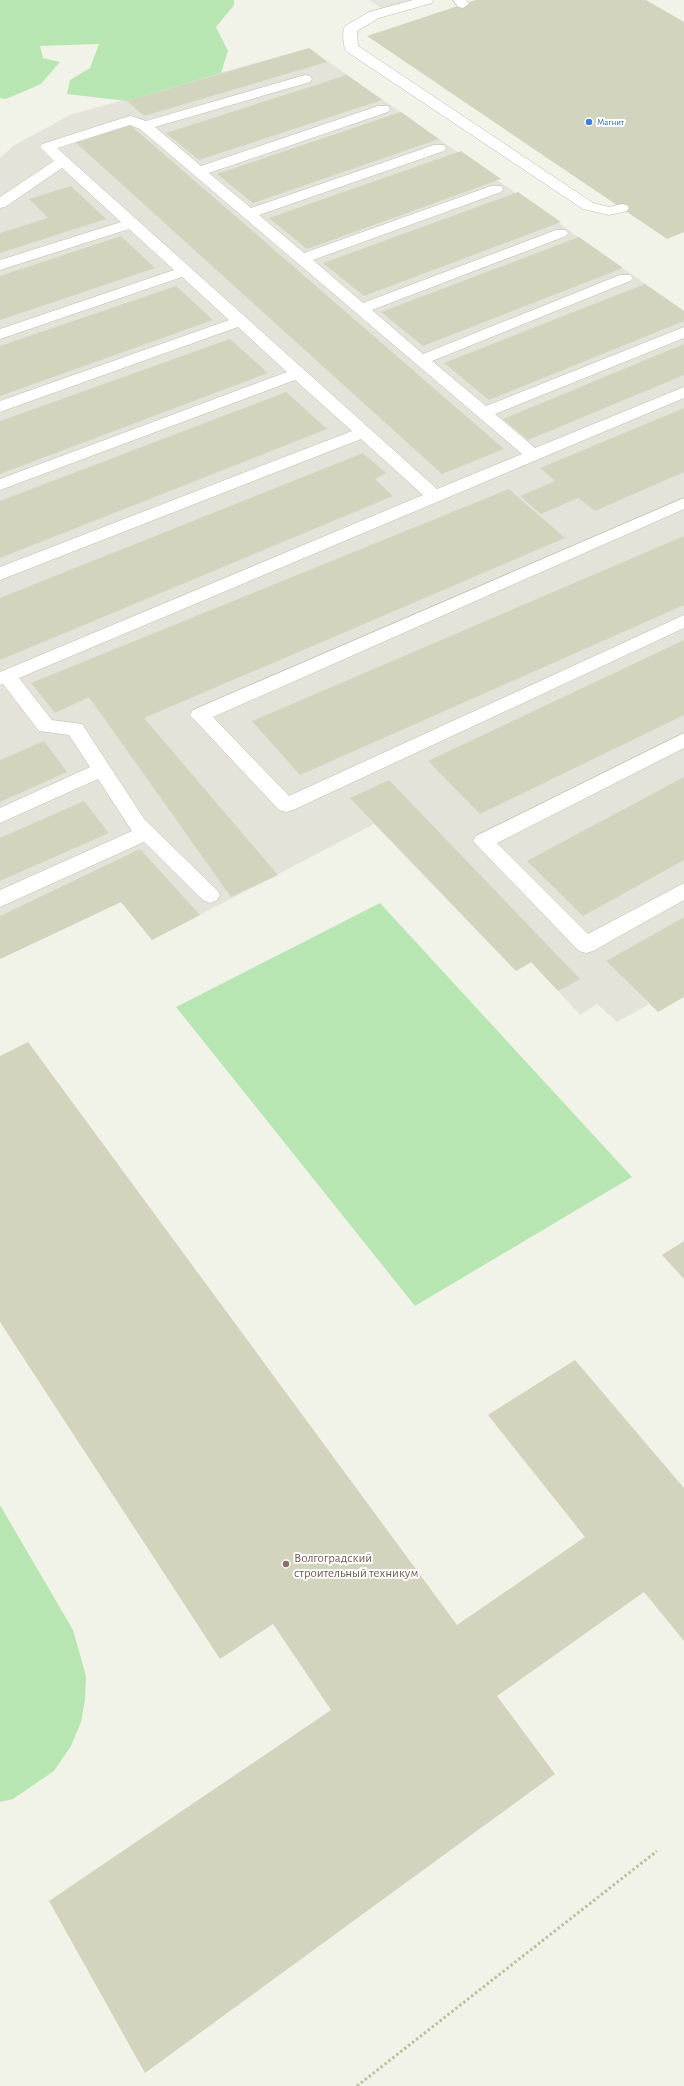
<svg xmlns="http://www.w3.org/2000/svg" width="684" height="2086" font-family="'Alegreya Sans',sans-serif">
<rect width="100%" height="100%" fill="#f2f3e8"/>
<path fill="#e3e3da" d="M309 48 684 311V917L606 961 649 1004 617 1022 597 1004 580 1015 532 962 516 971 374 824 152 940 121 902 0 959V158L13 146 70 115Z"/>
<path fill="#b8e6b3" d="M0 0H234V5L216 27 228 51 221 73 127 101 67 94 70 80 90 68 99 44 40 46 43 58 60 62 41 84 6 99 0 98Z
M380 903 632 1177 415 1306 176 1007Z
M0 1505 73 1630 86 1676 85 1700 81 1722 71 1746 54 1771 13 1799 0 1802Z"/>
<path fill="#e5e5e0" d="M369 0H409L382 9Z"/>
<path fill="#d3d4be" d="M476 0H646L684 22V232L667 239 367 36Z
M309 48 327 62 144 116 127 101Z
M347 75 382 100 199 160 166 133Z
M401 112 439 139 253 203 217 174Z
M129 124 504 449 442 474 74 141Z
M461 151 501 179 307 249 269 218Z
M71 186 106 219 0 253V233L48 218 29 199Z
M518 192 561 222 364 296 323 263Z
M121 236 155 268 0 320V276Z
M579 237 623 268 423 346 381 312Z
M645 284 684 311V321L489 400 444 363Z
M176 286 213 320 0 396V346Z
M230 339 268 373 0 474V421Z
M684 344V375L528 440 503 419Z
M286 392 327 429 0 558V501Z
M684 408V472L595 511 578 498 541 514 520 496 555 481 540 468Z
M363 453 386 473 375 479 393 496 0 660V598Z
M509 489 565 538 144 718 278 875 231 897 89 697 55 713 31 683Z
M684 536V605L300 775 252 721Z
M684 640V715L480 814 428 761Z
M44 741 67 772 0 802V760Z
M684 777V860L583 916 527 861Z
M389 780 580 979 558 991 531 962 516 971 350 798Z
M84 801 109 833 0 881V838Z
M140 849 200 915 152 940 121 902 0 959V916Z
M684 917V997L658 1012 606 961Z
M28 1042 457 1625 585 1537 488 1415 575 1360 684 1488V1641L644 1592 497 1696 555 1774 145 2073 49 1901 331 1710 273 1624 220 1659 0 1322V1056Z
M684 1241V1279L662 1255Z"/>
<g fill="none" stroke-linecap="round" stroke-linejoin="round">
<defs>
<path id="lane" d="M413 0H433L432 3 379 18 357 31 358 46 593 203 609 207 622 204 627 205 629 208 627 211 609 215 583 209 346 51C343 45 342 32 345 26L369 12Z
M453 0H466L469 4 463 8 458 7Z
M305 75 310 76 312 79 310 82 155 127 201 166 378 106H388L390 109 388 112 209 173 251 208 434 145H444L446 148 444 151 259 215 304 253 491 186H501L503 189 501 192 313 260 363 303 556 230H566L568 233 566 236 372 310 423 354 620 275H630L633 278 630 281 432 361 486 406 684 327V338L495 414 535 448 684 387V398L19 678 52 720 82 724 145 820 217 890 220 895 217 900 210 903 203 900 144 842 0 907V890L132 831 98 779 0 823V808L90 767 69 735 39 731 3 684 0 685V672L423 495 361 439 0 580V567L352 431 295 380 0 490V479L287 372 238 327 0 412V401L229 320 182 277 0 339V329L174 270 129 229 0 270V260L121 222 62 168 5 207 0 208V197L54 161 40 147 42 144 126 117 131 116 146 121ZM130 125 140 129 522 454 437 489 57 148Z
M684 498V509L213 717 289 796 684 615V628L293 810 286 812 279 810 190 715 193 710Z
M684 733V748L497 843 588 934 684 883V900L593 951 586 953 579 951 473 841 476 836Z"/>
</defs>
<use href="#lane" stroke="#bcbeab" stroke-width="1"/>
<path stroke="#bcc09d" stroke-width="3" stroke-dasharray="2.5 2.5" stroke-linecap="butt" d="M357 2086 657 1851"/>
<use href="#lane" fill="#fff" fill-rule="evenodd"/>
</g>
<circle fill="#3f7fe0" stroke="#fff" stroke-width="1.5" cx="589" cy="122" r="4"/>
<circle fill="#8d6e63" stroke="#fff" stroke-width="1.5" cx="286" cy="1564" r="4"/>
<g text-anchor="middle" stroke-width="4" stroke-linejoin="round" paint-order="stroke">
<g font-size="9" fill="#366cbe" stroke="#fff" text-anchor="start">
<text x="597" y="125">Магнит</text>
</g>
<g font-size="13" fill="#785e54" stroke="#fff" text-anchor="start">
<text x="294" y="1562">Волгоградский<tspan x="294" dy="15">строительный техникум</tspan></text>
</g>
</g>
</svg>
